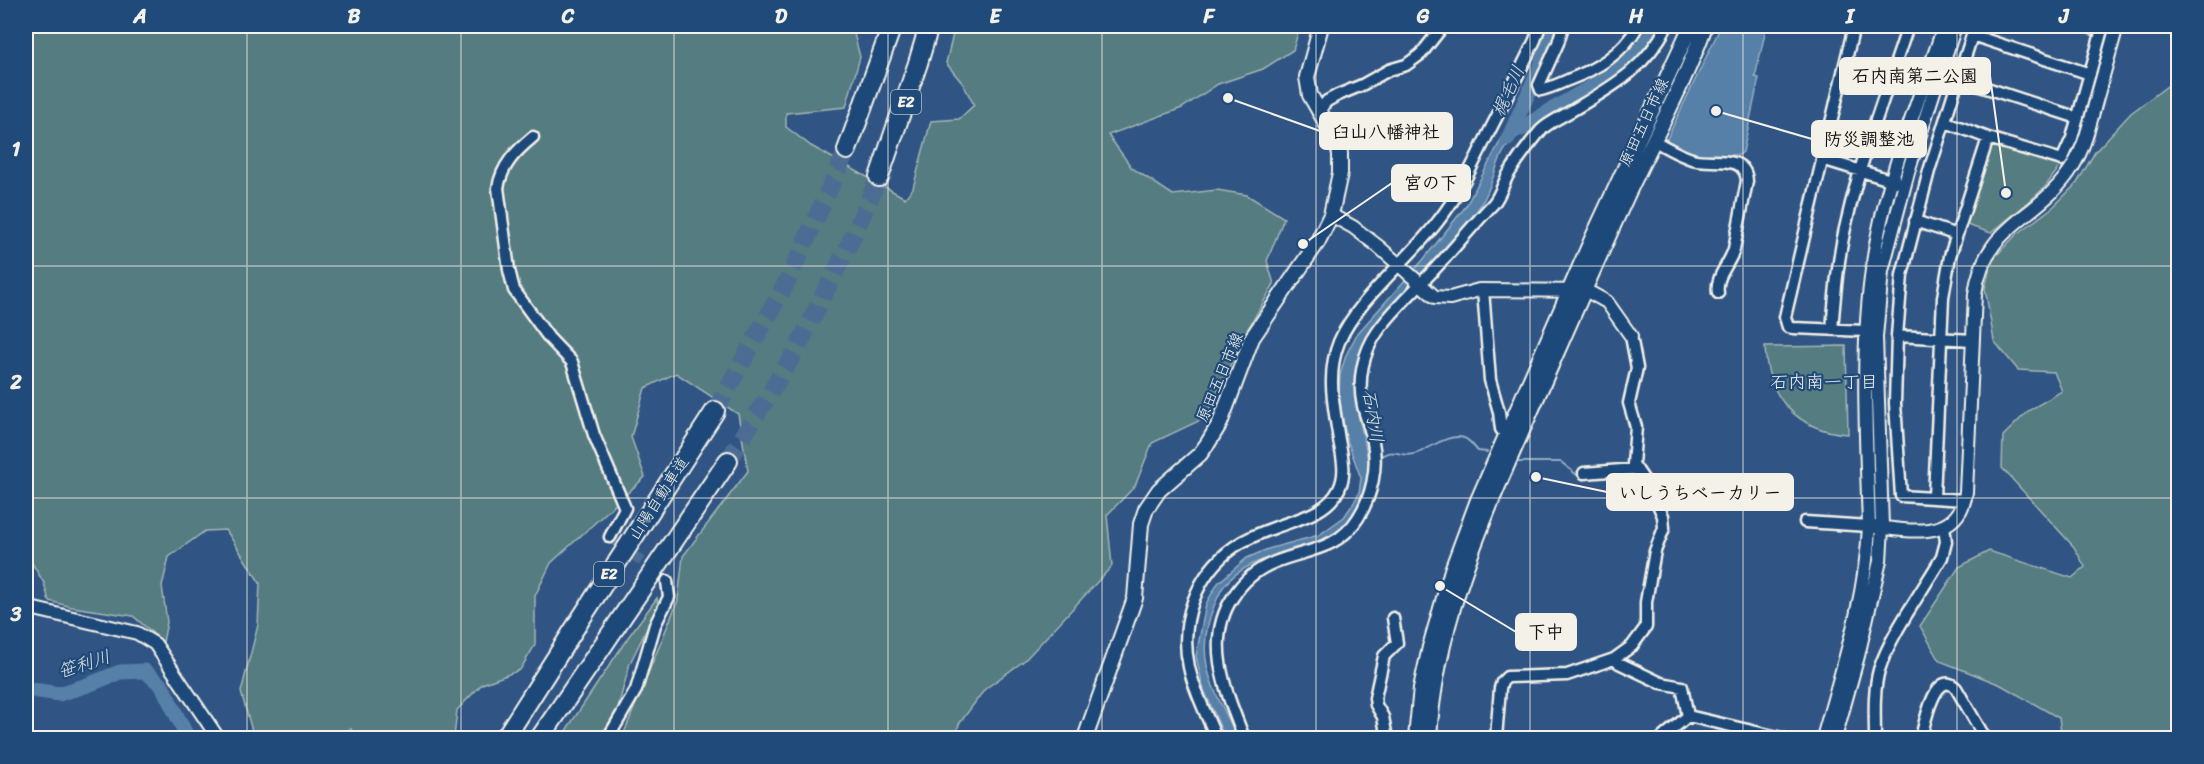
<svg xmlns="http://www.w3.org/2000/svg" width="2204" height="764" font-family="Sriracha,'Klee One',sans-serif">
<rect width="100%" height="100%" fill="#305585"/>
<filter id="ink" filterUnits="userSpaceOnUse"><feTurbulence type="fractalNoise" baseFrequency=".0167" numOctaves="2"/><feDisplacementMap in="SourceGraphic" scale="12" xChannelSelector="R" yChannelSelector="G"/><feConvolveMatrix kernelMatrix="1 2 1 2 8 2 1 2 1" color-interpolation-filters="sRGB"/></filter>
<g filter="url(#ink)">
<path fill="#547b81" stroke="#a4b6b4" stroke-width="1.5" d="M26 26H852L860 57 846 107 786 113V127L811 146 905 198 913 188 931 121 959 119 974 105 963 84 946 63 955 26H1300L1293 50 1263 69 1218 84 1182 108 1108 135 1132 168 1173 195 1217 190 1247 195 1284 218 1267 261 1274 284 1246 332 1205 418 1152 443 1135 486 1107 515 1112 566 1025 660 985 689 959 724 955 738H622L678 600 683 556 748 471 738 414 676 373 645 388 631 437 645 477 551 563 535 596V645L520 670 482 684 457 710 454 738H355L351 729 322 738H254L241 692 258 625 260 583 226 530 205 531 169 557 162 586 167 622 163 642 133 616 72 607 49 601 44 583 26 553Z
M2174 26H2178V59L2171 38Z
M2178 78V738H2062L2059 718 2001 685 1940 661 1920 626 1959 567 1989 551 2072 578 2085 567 2074 547 2002 468 2003 436 2028 411 2062 391 2054 372 2018 370 1994 341 1985 288 1992 260 2016 235 2053 207 2077 183 2095 152 2131 113Z
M1995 143 2061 165 2045 187 2032 199 1991 233 1964 224 1990 145Z
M1846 346 1848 434C1797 431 1767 397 1765 347Z
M657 598 658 606 630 663 617 711 599 738H561L629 636Z"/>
<path fill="#5680a8" stroke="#95adc2" stroke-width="1.5" d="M1721 26H1763L1765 33 1755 77 1759 78 1743 152 1739 155 1686 154 1665 143Z
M1546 117C1532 127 1513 136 1504 151 1495 166 1492 186 1483 201 1462 236 1431 264 1405 295 1396 306 1389 318 1381 329 1370 344 1358 357 1356 376 1349 421 1383 459 1361 505 1335 558 1257 543 1224 586 1220 591 1217 600 1214 606 1192 660 1215 691 1238 738H1225L1203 687 1196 656 1206 604 1218 583 1247 558 1268 549 1319 535 1344 517 1353 504 1359 493 1361 478 1346 437 1339 396 1340 375 1346 355 1357 334 1423 260 1466 206 1510 123Z"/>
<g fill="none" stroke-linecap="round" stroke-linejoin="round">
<path stroke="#95adc2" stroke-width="2" d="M1378 458C1396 446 1399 458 1414 454 1429 450 1447 433 1464 438 1470 440 1474 447 1478 451L1487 452
M1518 462H1561L1583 480"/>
<path stroke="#5680a8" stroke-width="15" d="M1521 129C1536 120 1550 110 1565 102 1605 78 1633 69 1656 26
M1508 139 1541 65 1553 26
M26 689 59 694 88 685 120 672 145 671 162 686 188 738"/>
<path stroke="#4d6c94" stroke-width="10" stroke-dasharray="10 5" stroke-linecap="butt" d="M610 537 667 581"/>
<path stroke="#4d6c94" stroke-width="18" stroke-dasharray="18 9" stroke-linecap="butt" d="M715 411 789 278 847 150
M728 461 797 349 854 234 879 177"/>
<defs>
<path id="minor" d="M1563 26 1558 43 1539 85 1541 90C1550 88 1559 84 1568 80 1597 69 1622 54 1638 26
M1854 26 1785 317 1788 327 1793 328 1866 331
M2086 26 2102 31
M1972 35 2090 74
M1959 79 2078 118
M1318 112 1327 101 1338 95 1362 85 1389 70 1406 65 1421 54 1443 26
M1946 122 1988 138 2062 160 2072 138 2103 26
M533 137C515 152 502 165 498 188L509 270 514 290 549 338 572 362 594 435 625 508 610 537
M1653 140C1665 147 1679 155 1692 159 1710 165 1745 152 1747 181L1734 249C1730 264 1715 276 1718 293
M1822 159 1900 183
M1915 221 1957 235
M1483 290 1490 380 1499 412 1501 429 1507 437
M1832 330C1835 293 1838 256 1847 220 1862 154 1887 90 1908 26
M1897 336 1973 340
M1584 473 1635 469
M1934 497 1943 297 1950 256 1988 138
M1965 500 1901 496 1895 403 1897 336 1902 275 1929 171 1975 26
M1805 522 1869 526
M1614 659 1632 646 1646 627V602L1655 551 1664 528 1663 516 1654 495 1633 464 1636 427 1629 403 1637 368 1631 336
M608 738 636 690 655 625 669 597 667 581
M1216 738C1207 715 1194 691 1189 667 1179 622 1196 574 1234 547 1248 537 1263 532 1279 526 1301 518 1328 512 1339 489 1347 473 1342 456 1339 440 1334 407 1326 374 1339 342 1357 299 1410 259 1439 220 1459 195 1472 166 1486 138 1503 105 1519 73 1535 40L1540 26
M1244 738C1227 694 1203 641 1233 597 1243 581 1257 569 1275 562 1307 549 1337 551 1358 518 1372 496 1378 467 1373 442 1371 430 1366 418 1363 406 1357 380 1363 352 1378 331 1393 310 1414 291 1431 273 1453 250 1472 226 1493 204 1500 196 1503 184 1508 175 1518 159 1529 144 1541 130 1549 122 1563 116 1573 110 1613 86 1644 70 1667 26
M1387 738 1383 717 1376 705 1375 698 1384 656 1397 643 1393 618
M1496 738 1500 688 1502 682 1507 677 1567 675 1614 659 1619 663 1661 683 1682 687 1688 716 1782 738
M1662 738 1688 716
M1875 738C1875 716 1873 692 1879 670 1890 635 1923 590 1942 557L1946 542 1944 526
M1921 738C1924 726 1935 667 1956 688L1985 738"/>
<path id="tertiary" d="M1331 215 1353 227 1379 247 1435 297 1450 298 1479 290 1587 291 1607 302 1631 336
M1876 527C1912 531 1959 541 1966 492L1975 294C1984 222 2040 220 2073 166 2085 146 2090 123 2096 101 2103 76 2110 51 2117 26
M26 607 137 633 155 644 218 738
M1823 738C1842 669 1866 598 1869 526 1866 430 1859 333 1877 239 1891 166 1921 96 1944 26
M1835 738 1858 656 1880 561 1882 527 1876 337 1882 271 1908 172 1955 26"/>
<path id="secondary" d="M1085 738 1135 598 1141 524 1146 509 1159 490 1200 454 1208 443 1220 423 1252 338 1317 243 1331 215 1340 173V154L1337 142 1310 95 1307 77 1321 26
M1416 738 1421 688 1430 647 1452 570 1478 500 1592 239 1691 26
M1429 738C1435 634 1476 534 1518 440 1555 357 1591 273 1629 191 1655 136 1685 82 1705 26"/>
<path id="motorway" d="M847 150 892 26
M879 177 918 63 929 26
M505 738 580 620 715 411
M540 738 728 461"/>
</defs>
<use href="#minor" stroke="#f4f1e8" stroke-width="15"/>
<use href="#tertiary" stroke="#f4f1e8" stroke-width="16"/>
<use href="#secondary" stroke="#f4f1e8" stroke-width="18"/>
<use href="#motorway" stroke="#f4f1e8" stroke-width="22"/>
<use href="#minor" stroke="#1f4a7a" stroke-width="10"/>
<use href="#tertiary" stroke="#1f4a7a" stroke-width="12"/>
<use href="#secondary" stroke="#1f4a7a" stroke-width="14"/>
<use href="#motorway" stroke="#1f4a7a" stroke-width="18"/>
</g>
</g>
<path fill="none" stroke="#f4f1e8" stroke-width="1.5" stroke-opacity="0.55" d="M247 26V738M461 26V738M674 26V738M888 26V738M1102 26V738M1316 26V738M1530 26V738M1743 26V738M1957 26V738M26 266H2178M26 498H2178"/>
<g text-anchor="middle" stroke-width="4.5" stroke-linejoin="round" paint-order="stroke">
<g fill="#1f4a7a" stroke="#b4bfc7" stroke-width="1.5">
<rect x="891" y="90" width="30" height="24" rx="4.5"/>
<rect x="594" y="562" width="30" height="24" rx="4.5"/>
</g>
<g font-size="15" font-weight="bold" fill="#f4f1e8">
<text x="906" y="107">E2</text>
<text x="609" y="579">E2</text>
</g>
<g font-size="16" fill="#f4f1e8" stroke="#1f4a7a">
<text transform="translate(1643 122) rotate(-65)" y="6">原田五日市線</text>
<text transform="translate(1219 377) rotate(-67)" y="6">原田五日市線</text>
<text transform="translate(658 498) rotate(-57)" y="6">山陽自動車道</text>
</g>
<g font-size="18" font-style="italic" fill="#dce0de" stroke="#1f4a7a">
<text transform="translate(1508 91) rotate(-66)" y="6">梶毛川</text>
<text transform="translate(1373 416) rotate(81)" y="6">石内川</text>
<text transform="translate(84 664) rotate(-18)" y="6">笹利川</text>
</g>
<g font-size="18" fill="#f4f1e8" stroke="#1f4a7a">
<text x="1824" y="388">石内南一丁目</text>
</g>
</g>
<path fill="none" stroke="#f4f1e8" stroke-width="2" d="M2006 193L1990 76M1228 98L1320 131M1716 111L1812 139M1303 244L1392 183M1536 477L1607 492M1440 586L1516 632"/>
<g fill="#f4f1e8" stroke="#1f4a7a" stroke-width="2">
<circle cx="2006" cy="193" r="6"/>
<circle cx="1228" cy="98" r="6"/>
<circle cx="1716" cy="111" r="6"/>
<circle cx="1303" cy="244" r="6"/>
<circle cx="1536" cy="477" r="6"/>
<circle cx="1440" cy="586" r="6"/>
</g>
<g fill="#f4f1e8" stroke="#f4f1e8" stroke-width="2">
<rect x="1840" y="58" width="150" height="36" rx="6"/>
<rect x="1320" y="113" width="132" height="36" rx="6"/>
<rect x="1812" y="121" width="114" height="36" rx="6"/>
<rect x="1392" y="165" width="78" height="36" rx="6"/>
<rect x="1607" y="474" width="186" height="36" rx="6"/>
<rect x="1516" y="614" width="60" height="36" rx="6"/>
</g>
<g font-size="18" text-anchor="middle" font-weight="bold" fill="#111">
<text x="1915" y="82">石内南第二公園</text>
<text x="1386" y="138">臼山八幡神社</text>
<text x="1869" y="145">防災調整池</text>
<text x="1431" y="189">宮の下</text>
<text x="1700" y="499">いしうちベーカリー</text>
<text x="1546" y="638">下中</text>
</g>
<rect width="2204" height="764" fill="none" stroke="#1f4a7a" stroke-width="66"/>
<rect x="33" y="33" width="2138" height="698" fill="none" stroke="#f4f1e8" stroke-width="2"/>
<g font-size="20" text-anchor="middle" font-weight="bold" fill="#f4f1e8">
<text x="140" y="23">A</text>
<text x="354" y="23">B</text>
<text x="568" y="23">C</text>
<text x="781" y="23">D</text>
<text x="995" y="23">E</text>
<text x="1209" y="23">F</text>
<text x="1423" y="23">G</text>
<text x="1636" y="23">H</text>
<text x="1850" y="23">I</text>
<text x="2064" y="23">J</text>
<text x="16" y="156">1</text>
<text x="16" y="389">2</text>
<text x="16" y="621">3</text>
</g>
</svg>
